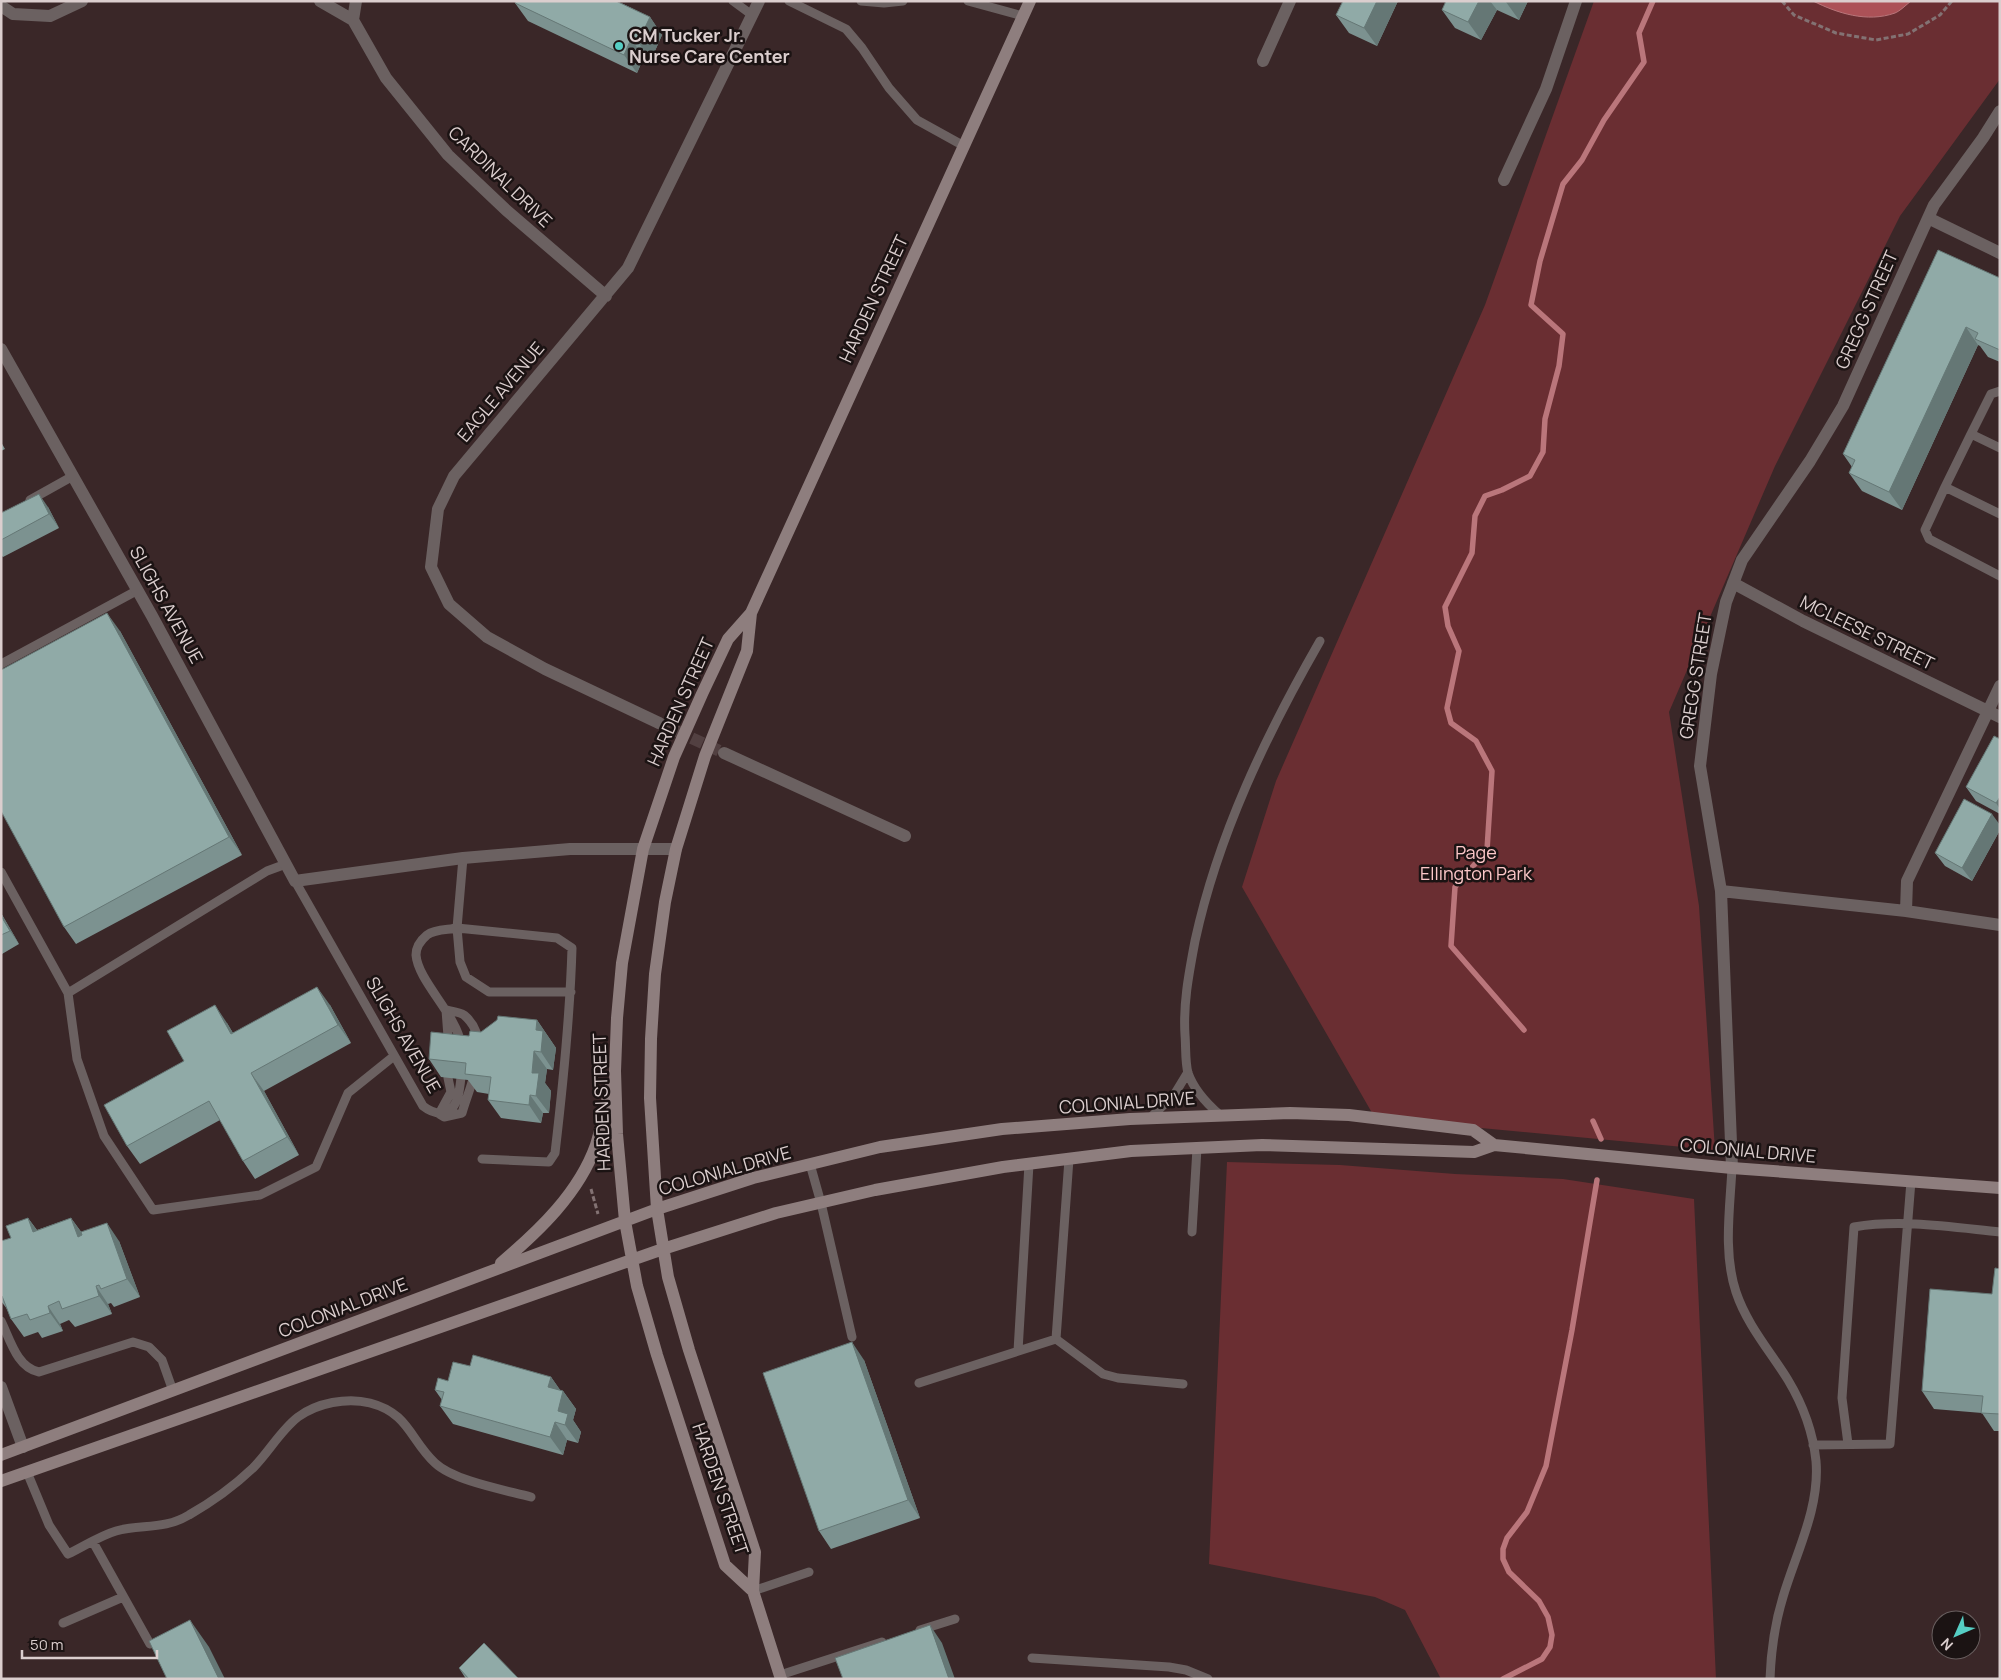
<svg xmlns="http://www.w3.org/2000/svg" width="2001" height="1680" font-family="Manrope,sans-serif">
<rect width="100%" height="100%" fill="#3a2728"/>
<path fill="#6a2e32" d="M1594 1H2000V79L1900 216 1775 466 1669 712 1699 906 1715 1150 1375 1118 1242 887 1276 781 1485 305Z
M1227 1162 1340 1165 1455 1174 1563 1179 1694 1199 1716 1679H1441L1405 1610 1375 1597 1209 1564Z"/>
<path fill="#ac5157" stroke="#ba767b" d="M1813 1H1911C1906 5 1900 11 1895 13 1867 23 1837 13 1813 1Z"/>
<g fill="none" stroke-linecap="round" stroke-linejoin="round">
<path stroke="#ba767b" stroke-width="5.5" d="M1524 1030 1451 946 1455 887 1487 850 1492 771 1476 741 1451 723 1447 708 1459 651 1448 626 1445 607 1472 553 1475 516 1485 496 1502 490 1530 476 1543 452 1545 419 1559 366 1563 334 1531 305 1540 261 1563 184 1582 160 1604 120 1644 62 1639 33 1653 1
M1593 1121 1601 1139
M1503 1679 1542 1659 1550 1647 1552 1635 1548 1617 1539 1601 1509 1572 1503 1559V1549L1507 1538 1527 1512 1546 1466 1572 1330 1597 1180"/>
<path stroke="#524041" stroke-width="12" stroke-dasharray="12 6" stroke-linecap="butt" d="M659 723 724 753"/>
<path stroke="#837273" stroke-width="3" stroke-dasharray="5 2.5" stroke-linecap="butt" d="M1782 1 1794 15 1836 33 1876 40 1908 34 1940 15 1952 1
M591 1189 598 1214"/>
<path stroke="#6b6161" stroke-width="9" d="M733 1 752 15
M789 1 846 29 862 48 889 88 917 120 964 146
M861 1 884 3 903 1
M968 1 1023 16
M1971 434 1991 394 2000 391
M2000 448 1971 434 1945 487 2000 514
M1945 487 1925 530 1929 539 2000 576
M30 500 73 476
M1 664 138 590
M1 872 68 993 267 871 286 864
M295 881 423 1106C433 1114 449 1118 456 1102 460 1095 461 1076 462 1067
M68 993 77 1059 104 1136 153 1210 260 1195 316 1167 348 1093 394 1056
M446 1010C451 1011 460 1012 464 1015 494 1040 470 1084 462 1113L444 1117 439 1114 451 1092 448 1078 449 1050Z
M461 1044C456 1014 418 981 416 955 416 947 421 940 427 935 435 929 448 930 457 928L463 858
M1220 1115C1206 1103 1194 1090 1188 1073 1185 1062 1186 1047 1185 1035 1183 1003 1189 973 1195 941 1218 835 1266 735 1320 641
M1149 1119 1174 1095 1188 1072
M482 1159 549 1162 555 1153C563 1085 570 1017 572 948L557 938 457 928 460 962 466 977 489 992H571
M810 1164 821 1203 852 1337
M1732 1168C1730 1208 1723 1253 1736 1292 1747 1325 1770 1351 1788 1380 1803 1405 1813 1432 1816 1461 1820 1508 1796 1553 1783 1597 1775 1623 1771 1651 1770 1679
M1192 1232 1197 1148
M1 1321C10 1339 17 1368 39 1372L133 1342 149 1347 162 1360 173 1391
M1056 1339 1069 1159
M1056 1339 1103 1374 1118 1378 1183 1384
M1018 1351 1029 1164
M919 1383 1056 1339
M1848 1444 1842 1398 1854 1227C1902 1219 1951 1227 2000 1232
M1813 1445 1890 1444 1911 1181
M27 1472 49 1525 68 1554C83 1547 99 1536 116 1531 141 1524 164 1530 189 1515 212 1502 234 1486 253 1468 269 1452 280 1431 298 1417 317 1403 347 1397 370 1403 409 1413 410 1440 435 1463 454 1481 505 1490 531 1497
M93 1542 150 1644
M753 1591 809 1572
M63 1623 123 1597
M920 1630 955 1619
M1032 1658 1169 1667 1186 1670 1208 1679
M780 1675 882 1642"/>
<path stroke="#6b6161" stroke-width="12" d="M320 1 353 20 386 78 448 155 506 210 606 296
M1 6 13 14 50 16 82 1
M353 20 356 1
M1263 61 1290 1
M1504 180 1546 89 1576 1
M1928 218 2000 253
M1733 583 1803 621 2000 717
M659 723 545 669 487 637 449 604 431 567 438 509 454 476 628 268 759 1
M724 753 905 836
M1721 891 1906 911 2000 925
M1906 911 1907 881 2000 686
M1732 1168 1721 891 1700 766 1711 674 1726 602 1742 560 1810 461 1843 406 1934 205 1983 138 2000 111
M1 1387 23 1447"/>
<path stroke="#6b6161" stroke-width="12" d="M1 349 152 616 295 881 463 858 570 849H676"/>
<path stroke="#8e7e7e" stroke-width="12" d="M751 613 747 651 705 756 676 849 665 902 655 974 651 1039 650 1098 657 1209 668 1277 689 1350 755 1552 753 1591 781 1679
M501 1263C539 1231 579 1193 596 1145 602 1125 606 1105 611 1085
M1 1455 657 1209 753 1178 880 1147 1002 1129 1130 1119 1290 1113 1349 1115 1473 1130 1494 1145
M1 1481 663 1249 776 1213 875 1190 1003 1167 1131 1151 1262 1145 1474 1152 1494 1145 1732 1168 2000 1188
M753 1591 725 1565 657 1355 637 1286 625 1221 617 1134 615 1071 617 1018 622 963 643 849 674 757 702 694 728 639 751 613 1030 1"/>
</g>
<path fill="#7c9290" d="M1343 1H1398L1377 46 1349 33 1336 15Z
M1446 1H1528L1519 20 1497 10 1481 40 1455 28 1442 10Z
M515 3H621L650 17 662 35 651 60 644 57 637 73 528 21Z
M2000 278V362L1988 357 1980 346 1978 345 1902 510 1862 491 1849 473 1852 467 1843 454Z
M1 442 5 449 1 451Z
M48 507 59 528 3 557 1 555V513Z
M120 631 242 855 76 944 64 927Z
M2000 739V814L1976 801 1966 787Z
M2000 825V830L1972 881 1945 866 1935 853Z
M1 913 19 944 2 954 1 952Z
M330 1005 351 1043 264 1091 299 1155 255 1179 243 1161 220 1120 140 1164 127 1146 184 1061 227 1023 233 1033Z
M537 1020 556 1048 553 1070 547 1069 545 1083 551 1091 549 1113H543L541 1123 501 1118 488 1100 489 1094 477 1092 468 1080 441 1077 429 1059 469 1036 481 1032Z
M28 1218 37 1230 71 1218 82 1233 119 1241 140 1297 114 1307 111 1303 108 1304 112 1314 75 1327 69 1320 60 1324 63 1331 42 1338 38 1332 24 1337 11 1319 7 1309 1 1301V1241L11 1238Z
M2000 1269V1431H1994L1982 1413 1934 1409 1922 1391 1992 1294Z
M864 1360 920 1518 831 1549 819 1531Z
M470 1366 551 1377 560 1390 563 1391 576 1409 573 1420 581 1432 578 1443 567 1440 563 1455 453 1424 440 1406 442 1400 435 1390Z
M459 1668 519 1679H466Z"/>
<path fill="#657775" d="M1377 1H1398L1377 46 1364 28Z
M1479 1H1490L1497 10 1481 40 1468 22Z
M1507 1H1528L1519 20 1506 2Z
M650 17 662 35 651 60 638 42Z
M631 39 644 57 637 73 624 55Z
M1966 327 1978 345 1902 510 1889 492Z
M39 494 48 507 59 528 49 514Z
M107 613 120 631 242 855 229 837Z
M2000 797V809L1996 803Z
M1992 814 2000 825V830L1972 881 1962 868Z
M1 913 19 944 10 931 1 916Z
M317 987 330 1005 351 1043 338 1025Z
M215 1005 227 1023 244 1052 231 1034Z
M537 1020 556 1048 553 1070 541 1052 536 1030Z
M534 1051 547 1069 545 1083 551 1091 549 1113 536 1096 532 1073Z
M251 1073 264 1091 299 1155 287 1137Z
M530 1095 543 1113 541 1123 529 1105Z
M28 1218 41 1236 33 1232Z
M71 1218 84 1236 78 1237Z
M107 1223 119 1241 140 1297 127 1279Z
M96 1286 108 1304 112 1314 99 1296Z
M48 1306 60 1324 63 1331 50 1313Z
M852 1342 864 1360 920 1518 908 1500Z
M551 1377 563 1394V1391L576 1409 573 1420 581 1432 578 1443 565 1425 558 1411 548 1387Z
M555 1422 567 1440 563 1455 550 1437Z
M190 1620 209 1647 225 1679H219Z
M930 1625 942 1643 955 1679H949Z"/>
<path fill="#90aaa7" stroke="#657775" d="M516 1H616L650 17 638 42 631 39 624 55 515 3Z
M1343 1H1377L1364 28 1336 15Z
M1446 1H1479L1468 22 1442 10Z
M1938 250 2000 278V350L1975 339 1978 333 1966 327 1889 492 1849 473 1855 460 1843 454Z
M39 494 49 514 1 540V513Z
M107 613 229 837 64 927 1 811V670Z
M1994 736 2000 739V797L1996 803 1966 787Z
M1964 799 1992 814 1962 868 1935 853Z
M1 916 10 931 1 935Z
M317 987 338 1025 251 1073 287 1137 243 1161 209 1101 127 1146 104 1105 184 1061 167 1031 215 1005 231 1034Z
M498 1016 537 1020 536 1030 543 1031 541 1052 534 1051 532 1073H539L536 1096 530 1095 529 1105 488 1100 491 1077 465 1074 466 1063 429 1059 431 1032 469 1036 470 1031 481 1032 497 1020Z
M28 1218 33 1232 71 1218 78 1237 82 1235 81 1232 107 1223 127 1279 101 1289 99 1285 96 1286 99 1296 62 1309 59 1301 48 1306 50 1313 30 1320 27 1314 11 1319 2 1296 1 1297V1241L11 1238 6 1226Z
M1995 1268 2000 1269V1414L1981 1413 1983 1396 1922 1391 1930 1289 1992 1294Z
M852 1342 908 1500 819 1531 763 1373Z
M473 1355 551 1377 548 1387 563 1391 558 1411 568 1414 565 1425 555 1422 550 1437 440 1406 444 1392 435 1390 438 1378 448 1381 453 1362 470 1366Z
M190 1620 219 1679H167L149 1641Z
M930 1625 949 1679H843L835 1658Z
M484 1643 519 1679H469L459 1668Z"/>
<circle fill="#56cec4" stroke="#1b1313" stroke-width="2" cx="619" cy="46" r="5"/>
<g text-anchor="middle" stroke-width="5" stroke-linejoin="round" paint-order="stroke">
<g font-size="18" font-weight="bold" fill="#dbcece" stroke="#1b1313" text-anchor="start">
<text x="629" y="42">CM Tucker Jr.<tspan x="629" dy="21">Nurse Care Center</tspan></text>
</g>
<g font-size="18" fill="#dbcece" stroke="#1b1313">
<text transform="translate(500 177) rotate(44)" y="6">CARDINAL DRIVE</text>
<text transform="translate(874 299) rotate(-65)" y="6">HARDEN STREET</text>
<text transform="translate(1867 310) rotate(-66)" y="6">GREGG STREET</text>
<text transform="translate(501 392) rotate(-50)" y="6">EAGLE AVENUE</text>
<text transform="translate(166 605) rotate(61)" y="6">SLIGHS AVENUE</text>
<text transform="translate(1867 633) rotate(26)" y="6">MCLEESE STREET</text>
<text transform="translate(1696 676) rotate(-81)" y="6">GREGG STREET</text>
<text transform="translate(681 702) rotate(-66)" y="6">HARDEN STREET</text>
<text transform="translate(403 1035) rotate(60)" y="6">SLIGHS AVENUE</text>
<text transform="translate(602 1102) rotate(-92)" y="6">HARDEN STREET</text>
<text transform="translate(1127 1103) rotate(-4)" y="6">COLONIAL DRIVE</text>
<text transform="translate(1748 1151) rotate(5)" y="6">COLONIAL DRIVE</text>
<text transform="translate(725 1171) rotate(-16)" y="6">COLONIAL DRIVE</text>
<text transform="translate(343 1308) rotate(-21)" y="6">COLONIAL DRIVE</text>
<text transform="translate(720 1489) rotate(71)" y="6">HARDEN STREET</text>
</g>
<g font-size="18" fill="#fcc7c8" stroke="#1b1313">
<text x="1476" y="859">Page<tspan x="1476" dy="21">Ellington Park</tspan></text>
</g>
</g>
<rect width="2001" height="1680" fill="none" stroke="#dbcece" stroke-width="5"/>
<g transform="translate(1956 1635) rotate(225)"><circle r="24" fill="#1b1313" stroke="#685e5e"/>
<path d="M0-4L9 19L0 12L-9 19Z" fill="#56cec4"/>
<text y="-8" font-size="14" font-weight="bold" text-anchor="middle" fill="#dbcece">N</text>
</g>
<path d="M22 1650v8h135v-8" fill="none" stroke="#dbcece" stroke-width="2.5"/>
<text x="30" y="1650" font-size="15" fill="#dbcece" stroke="#1b1313" stroke-width="4" paint-order="stroke">50 m</text>
</svg>
